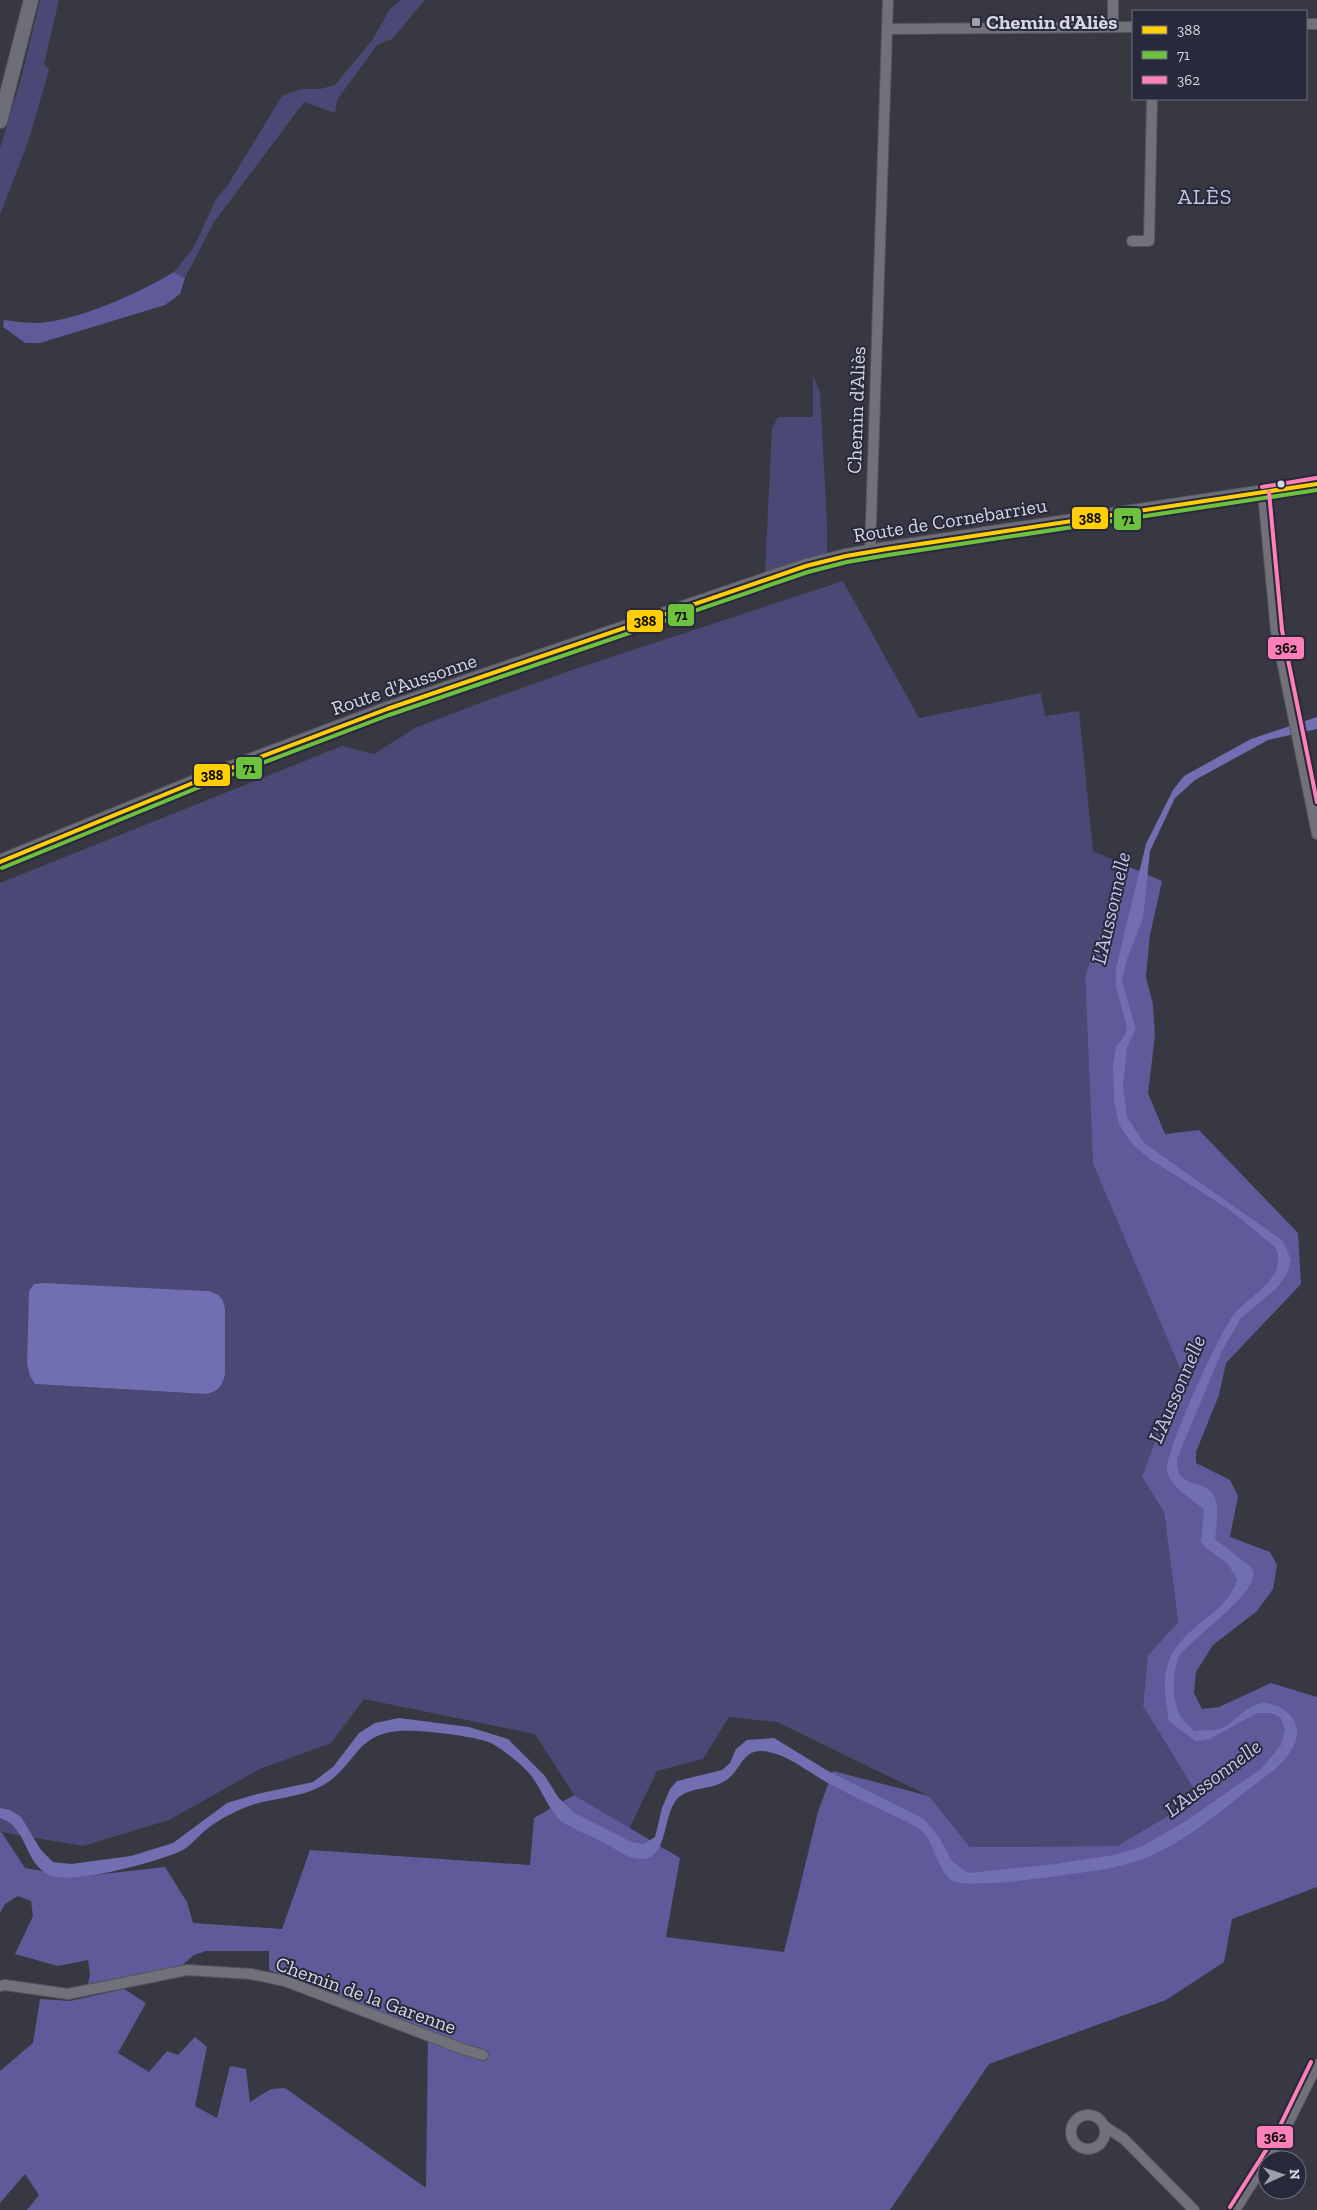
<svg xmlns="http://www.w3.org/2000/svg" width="1317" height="2210" font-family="'Zilla Slab',serif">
<rect width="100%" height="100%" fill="#383842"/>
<path fill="#4a4875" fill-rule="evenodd" d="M40 0H59L44 64 49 70 28 142 0 215V148L21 79Z
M401 0H425L392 39 377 45 337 100 335 113 304 102 214 222 185 278 174 272 194 247 215 201 229 183 282 96 301 89H320L335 85 373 39 390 9Z
M813 376 820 392 827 523V553L765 572 772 429 778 417H813Z
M843 581 919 718 1041 693 1045 716 1079 711 1093 851 1125 865 1085 976 1093 1164 1181 1371 1142 1477 1164 1512 1178 1622 1148 1655 1143 1706 1199 1796 1117 1846 970 1847 929 1796 777 1722 729 1717 703 1759 657 1771 629 1829 574 1795 535 1734 364 1699 331 1743 260 1769 169 1820 83 1846 0 1832V883L342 746 374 754 415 728 480 703 575 669ZM44 1283 208 1291 225 1374C222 1387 219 1391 206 1394L35 1384 34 1284Z"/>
<path fill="#5f5a99" d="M174 272 185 278 180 294 165 305 40 343H25L3 327 4 320C14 321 25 323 35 323 76 322 139 293 174 272Z
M1125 865 1162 881 1150 935 1146 977 1153 1004 1155 1036 1148 1093 1165 1134 1199 1130 1298 1233 1301 1284 1226 1363 1219 1395 1196 1452V1463L1230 1480 1238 1496 1230 1537 1270 1552 1277 1565 1273 1589 1257 1611 1213 1645 1196 1672 1194 1693 1202 1709 1219 1707 1271 1683 1317 1697V1887L1232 1919 1224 1962 1166 2000 989 2064 890 2210H27L39 2195 25 2174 0 2203V2071L33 2043 40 1999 70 2001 124 1989 146 2003 118 2053 149 2072 167 2051 178 2055 195 2037 207 2047 195 2106 217 2118 230 2066 246 2069 250 2102 271 2089 285 2088 426 2188 428 2033 269 1970V1951H206L194 1955 180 1967 88 1984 90 1974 88 1960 58 1966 15 1954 33 1916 31 1901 18 1896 5 1904 0 1913V1832L2 1833 25 1868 76 1877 165 1867 187 1902 193 1923 282 1929 310 1850 530 1865 534 1818 574 1795 680 1858 666 1937 784 1952 818 1812 833 1771 929 1796 970 1847 1117 1846 1199 1797 1143 1706 1148 1655 1178 1622 1164 1512 1142 1477 1181 1371 1093 1164 1085 976Z"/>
<path fill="#726eb2" d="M1317 717V729L1268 740 1195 780 1175 798 1150 851 1143 918 1126 962 1122 981 1136 1029 1127 1047 1123 1087 1127 1117 1144 1143 1283 1241 1291 1260 1287 1274 1277 1288 1241 1318 1221 1353 1177 1459C1176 1492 1205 1477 1214 1496 1220 1508 1216 1526 1215 1539L1251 1567C1269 1587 1189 1639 1179 1657 1172 1671 1172 1703 1181 1717 1184 1722 1190 1726 1194 1731 1202 1730 1212 1731 1219 1729 1238 1723 1249 1698 1271 1704 1293 1710 1304 1729 1292 1749 1283 1766 1264 1777 1249 1789 1217 1814 1187 1840 1150 1856 1117 1870 1085 1872 1050 1877 1030 1879 1010 1883 990 1883 981 1883 965 1885 956 1882 939 1877 935 1845 924 1833 917 1825 904 1821 895 1816 871 1805 848 1794 826 1782 809 1772 791 1758 773 1753 738 1743 745 1774 719 1784 707 1789 690 1788 679 1797 662 1812 669 1859 642 1859 629 1860 614 1848 603 1842 592 1836 566 1827 558 1818 545 1804 540 1783 525 1769 516 1760 502 1749 491 1743 476 1736 417 1729 398 1731 355 1735 356 1765 325 1784 302 1798 277 1797 252 1805 237 1810 218 1820 207 1829 198 1836 191 1846 181 1851 157 1862 81 1882 56 1877 23 1870 30 1827 0 1818V1808L10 1810 21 1817 41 1850 53 1862 71 1864 131 1856 173 1843 227 1803 257 1794 313 1782 333 1767 359 1733 375 1723 399 1718 469 1727 508 1739 545 1776 558 1797 573 1812 631 1842 644 1844 655 1837 662 1808 670 1789 677 1781 722 1770 730 1763 736 1749 747 1740 774 1738 828 1771 924 1819 939 1837 952 1861 968 1873 1055 1864 1114 1855 1141 1847 1184 1822 1261 1769 1281 1745 1285 1730 1281 1718 1271 1713H1257L1210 1739 1195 1741 1169 1721C1158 1664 1168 1647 1213 1613 1223 1605 1234 1593 1237 1579L1228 1564 1205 1547 1201 1541 1204 1509C1192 1499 1170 1487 1167 1471 1164 1454 1221 1328 1235 1313 1247 1299 1266 1289 1275 1273 1279 1265 1279 1254 1275 1247L1230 1210 1151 1160 1132 1144 1119 1124 1114 1100 1113 1066 1116 1047 1125 1035 1127 1027 1116 987V968L1146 844 1173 790 1184 776 1251 739Z
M44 1283 208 1291C219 1294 223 1297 225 1309V1374C222 1387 219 1391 206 1394L35 1384 30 1376 27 1364 29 1291 34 1284Z"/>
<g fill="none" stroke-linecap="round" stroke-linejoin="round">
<defs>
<path id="minor" d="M1306 24H1317
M1113 27V0
M887 29 1133 27
M1132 241H1149L1152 99
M1263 493 1276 631 1317 834
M870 552 888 0
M0 1986 5 1985 68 1994 187 1970 251 1974 285 1981 463 2049 483 2055
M1071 2132a17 17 0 1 1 34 0a17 17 0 1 1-34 0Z
M1104 2126 1124 2139 1194 2210
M1235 2210 1280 2139 1317 2065"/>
<path id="secondary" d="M0 121 31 0
M0 862 205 778 387 709 806 566 846 556 887 549 1317 484"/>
</defs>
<use href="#minor" stroke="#54545d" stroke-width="12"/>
<use href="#secondary" stroke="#54545d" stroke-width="16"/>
<use href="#minor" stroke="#717179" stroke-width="10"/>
<use href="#secondary" stroke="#6e6e79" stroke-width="14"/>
<defs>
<path id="bus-1" d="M0 862 205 778 387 709 806 566 846 556 887 549 1317 484"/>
<path id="bus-2" d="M2 868 207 784 389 715 808 572 847 562 888 555 1317 490"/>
<path id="bus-3" d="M1262 487 1316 478
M1269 492 1282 630 1317 802
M1230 2207 1275 2136 1311 2062"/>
</defs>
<use href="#bus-1" stroke="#29293c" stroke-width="8"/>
<use href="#bus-2" stroke="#29293c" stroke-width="8"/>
<use href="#bus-3" stroke="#29293c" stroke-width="8"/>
<use href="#bus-1" stroke="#ffce05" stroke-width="4"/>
<use href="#bus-2" stroke="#6ec13c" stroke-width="4"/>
<use href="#bus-3" stroke="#ff80b9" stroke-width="4"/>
</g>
<rect fill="#9f9fab" stroke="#29293c" stroke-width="2" x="971" y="17" width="10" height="10" rx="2.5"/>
<circle fill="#d7d7e4" stroke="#29293c" stroke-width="2" cx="1281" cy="484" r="4.5"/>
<g text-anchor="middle" stroke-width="4" stroke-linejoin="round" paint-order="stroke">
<g font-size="20" font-weight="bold" fill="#d7d7e4" stroke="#29293c" text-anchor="start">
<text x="986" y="29">Chemin d'Aliès</text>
</g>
<g font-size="20" fill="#d7d7e4" stroke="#29293c">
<text transform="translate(856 410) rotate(-88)" y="7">Chemin d'Aliès</text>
<text transform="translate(950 520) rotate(-9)" y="7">Route de Cornebarrieu</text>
<text transform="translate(404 684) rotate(-19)" y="7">Route d'Aussonne</text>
<text transform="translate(366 1995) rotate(20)" y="7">Chemin de la Garenne</text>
</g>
<g font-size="21" font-style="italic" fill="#c6c6ee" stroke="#29293c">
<text transform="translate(1111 908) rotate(-77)" y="7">L'Aussonnelle</text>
<text transform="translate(1177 1389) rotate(-67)" y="7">L'Aussonnelle</text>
<text transform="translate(1213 1778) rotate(-37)" y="7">L'Aussonnelle</text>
</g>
<g font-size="22" letter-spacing="1" fill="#c4c4de" stroke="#29293c">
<text x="1205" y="204">ALÈS</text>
</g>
</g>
<g stroke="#29293c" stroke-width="2">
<rect x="1071" y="506" width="38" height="24" rx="5" fill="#ffce05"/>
<rect x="1113" y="507" width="29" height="24" rx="5" fill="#6ec13c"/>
<rect x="667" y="603" width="28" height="24" rx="5" fill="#6ec13c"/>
<rect x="626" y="609" width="38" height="24" rx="5" fill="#ffce05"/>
<rect x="1267" y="636" width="38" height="24" rx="5" fill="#ff80b9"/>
<rect x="235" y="756" width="28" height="24" rx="5" fill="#6ec13c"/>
<rect x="193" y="763" width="38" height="24" rx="5" fill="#ffce05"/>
<rect x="1256" y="2125" width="38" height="24" rx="5" fill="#ff80b9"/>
</g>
<g font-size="14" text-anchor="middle" font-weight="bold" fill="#111">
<text x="1090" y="523">388</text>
<text x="1128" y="524">71</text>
<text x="681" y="620">71</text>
<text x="645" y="626">388</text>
<text x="1286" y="653">362</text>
<text x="249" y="773">71</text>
<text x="212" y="780">388</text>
<text x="1275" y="2142">362</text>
</g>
<rect x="1132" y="10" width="175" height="90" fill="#29293c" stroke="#6f6f7f"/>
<rect x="1142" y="26" width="25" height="8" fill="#ffce05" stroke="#6f6f7f"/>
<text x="1177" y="35" font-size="15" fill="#d7d7e4">388</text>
<rect x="1142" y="51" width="25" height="8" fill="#6ec13c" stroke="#6f6f7f"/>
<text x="1177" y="60" font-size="15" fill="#d7d7e4">71</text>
<rect x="1142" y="76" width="25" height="8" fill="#ff80b9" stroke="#6f6f7f"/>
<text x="1177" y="85" font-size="15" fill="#d7d7e4">362</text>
<g transform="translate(1282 2175) rotate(87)"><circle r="24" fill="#29293c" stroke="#6f6f7f"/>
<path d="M0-4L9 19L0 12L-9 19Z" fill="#9f9fab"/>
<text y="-8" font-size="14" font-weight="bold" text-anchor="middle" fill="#d7d7e4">N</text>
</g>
</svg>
